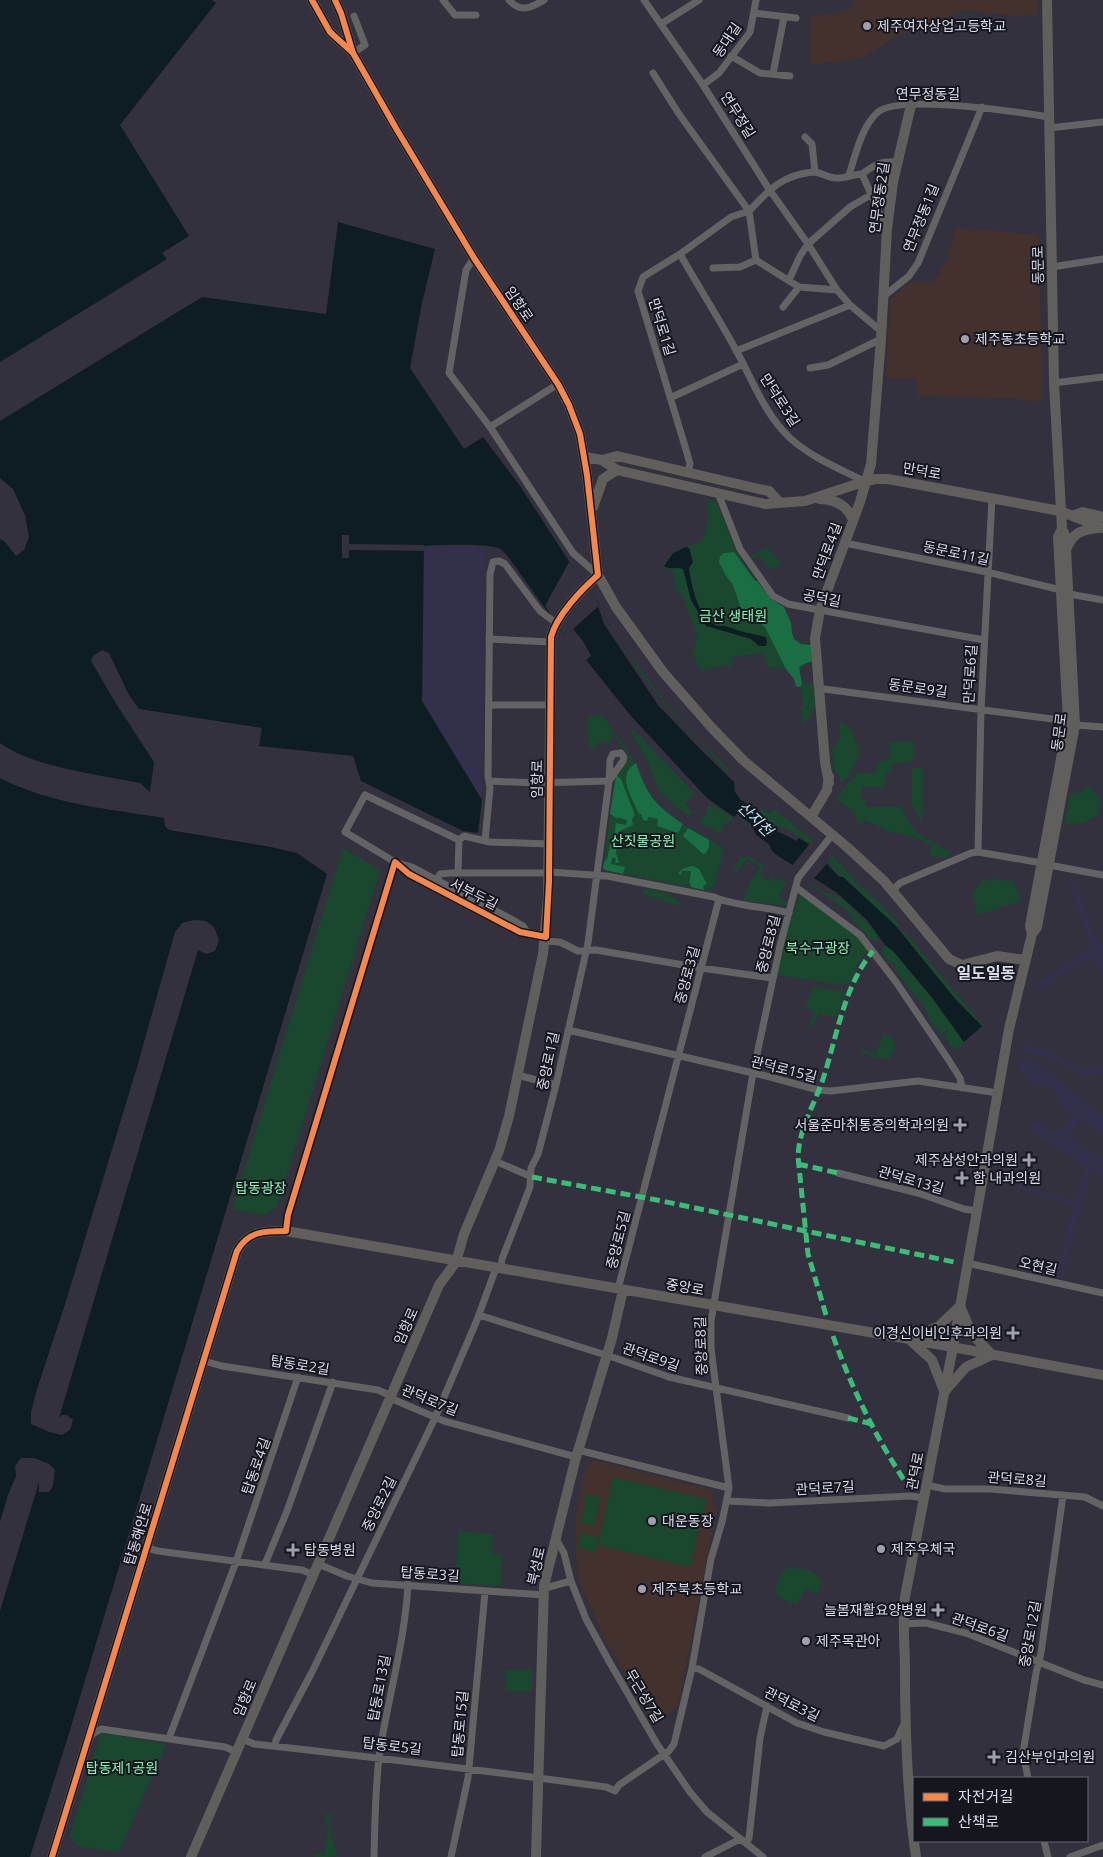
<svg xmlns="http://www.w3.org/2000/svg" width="1103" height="1857" font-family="'Open Sans','Noto Sans KR',sans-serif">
<rect width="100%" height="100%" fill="#32313d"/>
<path fill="#32304a" d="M424 545 485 547 482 800 422 701Z
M1076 880 1098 944 1103 943V976L1100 967 1097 968 1093 958 1079 963 1040 990 1036 985 1091 947 1068 883Z
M1023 1044 1047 1050 1083 1069 1103 1068V1074L1083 1076 1051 1059 1021 1051Z
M1027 1055 1103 1116V1133L1080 1120 1068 1137 1103 1158V1174L1092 1168 1075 1228 1063 1280 1055 1278 1073 1206 999 1183 1000 1179 1075 1201 1086 1165 1031 1133 1034 1129 1030 1127 1035 1121 1059 1135 1073 1116 1057 1098 1059 1095 1043 1082 1040 1087 1025 1076V1072L1023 1073 1017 1067Z"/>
<path fill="#42312d" d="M855 0H1037V15L1010 16 966 10 897 36 863 58 810 65 809 16 837 13 854 7Z
M955 227 1039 235 1042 402 987 397 918 396 917 379 886 378 890 299 909 283 933 282 949 256Z
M594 1460 712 1490 713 1506 717 1508 678 1706 667 1715 652 1719 606 1641 577 1578 575 1518 586 1467Z"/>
<path fill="#19482f" d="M708 500H713L717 503 735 548 742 561 771 599 784 607 791 623 792 633 794 639 801 644 811 645 812 661C799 666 797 669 802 682L808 684 814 682C814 703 820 709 802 724V711L799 710V707L803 706 800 687 796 686 794 679 786 669 772 667 767 668 765 653 732 657V667L722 665 701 671 693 654 697 637 695 629 682 596 677 591 672 570 666 569 663 566 672 553 701 541C709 530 707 513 708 500Z
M766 547 781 563 770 569 758 555 750 559 749 557 759 552Z
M623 644 663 700 690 731 730 771 728 773 665 705 640 672Z
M599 715 606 720 613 732 610 743 598 742 597 748 589 747 587 718Z
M843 723C863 738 862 767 841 783L839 775 833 768 832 747C839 745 841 733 840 726L838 724Z
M632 730 638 734 694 793 685 804 693 813 689 816 681 811 659 791 646 758 631 733Z
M616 734 632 756 645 787 656 804 683 824 724 848 714 886 709 891 605 870 603 868 616 774 630 757 614 735Z
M913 741 914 761 891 764V772L886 773V787H862V800H865V807H901L915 832 951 853 944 858 932 856 929 852 932 845 914 837 890 832 865 820 859 825 854 812 836 800 843 789 858 773H876L877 764 880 761 890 760V742Z
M912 768H923L922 823 912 804Z
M1084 787 1091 788 1101 800 1098 815 1083 823 1064 824 1070 793 1077 794 1083 792Z
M709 805 716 807 734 819 721 826 724 828 721 833 699 823 703 816 704 817 707 812 706 811Z
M774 809 812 840 809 844C805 840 794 832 789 830 774 825 768 823 759 810H764L768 814Z
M343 848 380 870 277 1207 265 1215 232 1209Z
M748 856 765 866 760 875 769 881 772 877 779 882 781 878 786 883 779 895 782 901 788 903 787 906 743 900 750 882 760 868 748 859 735 873 734 870 739 859Z
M831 856H833L855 880V882L858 885H860L869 893V895L875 898 900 925 897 927 835 870 828 862Z
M983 879 985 882 987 879 992 880 993 879 1013 881 1021 901 977 915 973 893Z
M810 883 825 893 836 895 848 904 876 933 878 942 869 938 863 930 855 923 848 911 810 885Z
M643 888 671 894 670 896 681 904 680 906 643 894Z
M800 895 857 935 868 949 856 967 850 983 837 984 781 976 777 972 788 928Z
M903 930 983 1025 982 1026C953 997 927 965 901 932Z
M885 945 894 952 933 999 964 1042 955 1050 943 1035 949 1030 948 1029 941 1034 929 1019 926 1009 894 968 897 966 894 963H890L885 957 882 949Z
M813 987 846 992 837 1016 834 1015 832 1017 819 1013 814 1024 812 1023 811 1027 808 1026 815 1013 805 1006 811 995Z
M880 1034 888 1036 895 1041V1048L889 1060 879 1057 876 1058 861 1052 862 1049 868 1052 876 1053 883 1036Z
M613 1477 706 1499 690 1567 598 1545Z
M587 1494 600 1497 594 1526 581 1523Z
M458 1531 493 1534 492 1554H502L501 1586 455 1583Z
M581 1533 598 1537 595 1552 578 1548Z
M788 1567C801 1569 814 1569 821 1581L818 1594 804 1589 797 1605 778 1597 775 1592C776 1584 781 1572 788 1567Z
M506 1670H532V1691H505Z
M101 1733 166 1744 119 1852 77 1846 70 1835Z
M326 1813 333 1815 329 1820 332 1839 338 1857 330 1855V1857H315V1854H324L328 1831 325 1818Z"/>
<path fill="#1a6e44" d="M734 552 755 581H757L771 599 784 607 791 623 792 633 794 639 801 644 811 645 812 661 802 665 799 668 802 683 800 687 796 686 794 679 786 669 766 629 759 621 741 609 733 585 725 574 719 562 720 556 724 553Z
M636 763C647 795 655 805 683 824L678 833 657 826 658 819 648 817 647 821 643 820 641 814H639C633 799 615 775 636 763Z
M616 775 621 779 635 815 632 819 633 825 620 831 617 838 614 837 616 823 626 825 627 820 620 818 619 817 618 819 610 814Z
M688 828 709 840V847L706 853 703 854 683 836Z
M612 838 617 840 616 853 619 862 615 864 616 858H612L611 864 625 867 623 874 605 870 603 868 604 862 607 859Z
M692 866 699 869 707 884 703 886 704 890 691 887 689 879 691 880 690 879 691 871H682L681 875 678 873 684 868Z"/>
<path fill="#0e1d21" d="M0 0H212L216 3 120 125 189 236 162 253 167 259 0 362Z
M338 222 435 249 422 303 410 368 464 449 483 437 520 486 576 572 600 605 598 606 604 624 658 705 700 749 734 782 735 792 740 799 762 815 766 820 764 825C774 831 786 834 796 841L799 838 809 844 839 877H843L895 925 956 1000 982 1026 964 1042 933 999 894 952 885 945 867 920 836 892 778 856 772 851 769 844 756 835 751 824 737 814 734 817 707 798 631 716 586 660 591 656 583 641 573 629 565 636 511 561C508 557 504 551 500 549 490 543 438 545 424 546L422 701 482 800 478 833 463 831 361 781 353 756 259 746 262 728 139 709 129 695 109 653 102 650 93 656 91 661 115 702 154 762 150 792 140 783C100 775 32 767 0 743V539L5 542 16 556 24 550 29 537 25 515 13 489 0 478V421L202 297 326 314Z
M686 547 689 548 693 562 689 568C691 584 698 616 713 624 717 627 724 625 728 627 741 632 753 634 766 637L767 642 766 646H759L751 639 706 626 691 600 683 569C676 566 670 571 664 566L673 553Z
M0 778C50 804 109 809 164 818L165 826 169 830 271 847 297 853 327 874 70 1730 30 1857H0Z"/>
<path fill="#32313d" d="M342 535H349V544L424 545V551L349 550V558H342Z
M569 562 600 605 565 636 545 606Z
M811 842 829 861 812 881 791 867Z
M194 920 206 921 214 927 219 940 215 951 206 954 198 950 59 1418 62 1415H67L73 1420 70 1430 62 1435 49 1432 31 1424V1412L37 1389 67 1298 137 1067 175 932 182 923Z
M21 1458H34L49 1464 55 1470 53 1486 49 1492H39V1482L0 1611V1522L8 1495 16 1476 15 1466Z"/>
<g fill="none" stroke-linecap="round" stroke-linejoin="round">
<path stroke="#646364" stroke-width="7" d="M443 0 455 15H476
M509 0C520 13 531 8 544 0
M644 0 703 85 769 189 808 244 837 290 850 305 881 331
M754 13 796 18
M661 24 699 0
M353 53 365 45 354 16
M731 56 760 73 790 76
M653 73 679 114 749 211 731 217 680 254 643 277 638 291 687 453 690 464 688 473
M773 74 784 17
M703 85 719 73 750 32 756 0
M1049 128 1103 122
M805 137 812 144 815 172
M862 174C876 164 880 161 898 162
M849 175C856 154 861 127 878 112 899 94 1019 112 1049 117
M680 254C698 286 718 317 736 350 752 379 765 415 790 438 812 458 840 469 866 482
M474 258 466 270 449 373 490 427 573 553 598 575
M756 260 749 211C769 190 782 175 813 172 821 172 828 178 836 178 842 179 855 174 862 174L886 228
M756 260 799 287 837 290
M1052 267 1103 259
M713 268 740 267 756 260
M789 280 800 256 808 244 850 207 893 182
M884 296 909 276 918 263 982 107
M783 307 799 287
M736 351 850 305
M810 368 828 365 881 339
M1054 383 1103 377
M670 398 743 364
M490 427 558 384
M718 493 740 549 773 596 788 604 809 608 984 640
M845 543 987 572 1061 590
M1069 594 1103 600
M489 639 551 642
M824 689 1068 721
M489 705H550
M1075 725 1103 727
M489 781 536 783 609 781
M459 840 464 836 490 842 549 844
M485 841 490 788 488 776 490 574 493 562 499 561 505 564 540 611 556 623
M978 852 981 710 992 498
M398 863 412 867 513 920 523 926 528 933
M1049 865 1103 875
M549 872 607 876 714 897C737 907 764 906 789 913
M458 873 459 840 365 795 345 832 395 862 409 874 471 907 520 932 546 937
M437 880 440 874 451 873H549
M797 888 860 935 896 982 948 1059 960 1078 962 1088
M893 890 900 883 971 853 978 852 1042 863
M545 941 560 942 578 951 596 950 701 968 772 978
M568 1030 762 1075 818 1090 831 1091 918 1081 998 1093
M517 1075 556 1085
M495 1161 532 1177
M838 1173 918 1193 964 1209 977 1211
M967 1263 1103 1293
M501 1269 502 1259 530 1187 531 1168 538 1154 556 1085 588 943 609 781 610 760 613 754 621 753 624 757 623 761 609 781
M618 1289 719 899
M479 1315 615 1358 669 1377 848 1418
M204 1361 222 1366 378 1390 391 1396
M390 1398 444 1421 576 1457
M578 1450 729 1488
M927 1485 945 1489H990L1085 1497 1103 1506
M727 1501 770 1503 911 1496 924 1498
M556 1539 564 1553 571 1581 586 1619 610 1663 657 1744 690 1792 707 1812 763 1857
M147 1548 158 1551 302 1570 314 1575
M265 1564 287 1511 333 1382
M318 1564 347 1576 372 1583 544 1595
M544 1586 549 1587 571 1581
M903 1624 926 1623 966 1633 1084 1680 1103 1685
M692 1668 699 1669 797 1723 824 1732 884 1746 897 1739 904 1724
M90 1737 94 1733 101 1729 225 1747 237 1752
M169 1738 236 1562 298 1377
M243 1739 254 1744C371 1757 489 1771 606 1787L615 1791 619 1785 669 1751 674 1744 692 1668 711 1559 722 1522 729 1488 715 1380 711 1348V1321L753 1073 780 946 798 878 832 835
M275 1746 276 1740 312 1672 435 1418 477 1320 496 1268
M1028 1778 1023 1753 1036 1673 1041 1653 1063 1495
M1044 1841 1048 1857
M374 1857C375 1821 375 1786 380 1750 389 1695 405 1640 408 1584
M451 1857 468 1778 485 1592
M705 1857 740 1839 746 1843 749 1838 760 1738 767 1706
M1070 1857 1103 1845"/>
<path stroke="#605f5c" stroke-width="10" d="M312 0 330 32 352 52
M335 0 341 13 353 53 397 130 474 258 558 384 569 405 580 434 587 475 598 575 616 607 663 672 711 727 744 761 847 847 884 881 949 959 962 965 997 956 1025 960
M585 457 602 460 617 456 759 489 769 491 780 503
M602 460 617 470 765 504 805 501 854 485 875 479H888L1060 511 1103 528
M819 499C835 499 847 505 853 520
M593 507 603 479 617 470
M1075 515 1083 512 1103 517
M1067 548C1073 532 1082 530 1098 528
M829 783 825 762 815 638 820 610 860 502 871 464 881 339 887 229 893 182 911 105
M811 817 827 790 829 776
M1032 934 1030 926 1068 721 1058 537 1062 529
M944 1391 932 1360 909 1339 939 1326 960 1306 972 1334 992 1355
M945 1391 966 1367 992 1355
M52 1857 237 1251C248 1231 265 1231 286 1231L909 1339 1103 1375
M191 1857 439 1285 456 1262 464 1234 499 1151 509 1116 543 954 548 897 551 637C557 615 581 590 598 575
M536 1857 544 1586 575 1461 612 1338 623 1290
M916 1857C907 1795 905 1732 905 1670 905 1645 902 1622 905 1597L953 1347 1009 1029 1032 934 1037 927 1075 725 1066 549V537L1062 529 1054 383 1047 0"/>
<path stroke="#3abd76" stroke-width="5" stroke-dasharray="10 5" stroke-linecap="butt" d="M798 1164 838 1173
M532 1177 657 1200 954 1262
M826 1315 808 1254 798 1157C799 1129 813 1107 822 1082 837 1038 843 987 873 951
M833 1336C852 1389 877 1440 908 1486
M848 1418 872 1424"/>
<defs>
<path id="cycleway" d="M312 0 330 32 353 53
M52 1857 237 1251C248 1231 265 1231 286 1231L288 1215 395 862 409 874 520 932 546 937 549 881 551 637C557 615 581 590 598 575L587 475 580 434 569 405 558 384 474 258 397 130 353 53 341 13 335 0"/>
</defs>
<use href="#cycleway" stroke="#16161f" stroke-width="9"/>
<use href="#cycleway" stroke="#f5874c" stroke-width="6"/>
</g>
<g fill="#a0a0ad" stroke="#16161f" stroke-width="2">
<circle cx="867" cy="26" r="5"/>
<circle cx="965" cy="339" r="5"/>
<path d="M957.5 1117.5h5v5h5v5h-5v5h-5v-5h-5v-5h5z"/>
<path d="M1026.5 1152.5h5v5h5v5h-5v5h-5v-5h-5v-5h5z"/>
<path d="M959.5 1170.5h5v5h5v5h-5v5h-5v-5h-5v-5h5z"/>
<path d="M1010.5 1325.5h5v5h5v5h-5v5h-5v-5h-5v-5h5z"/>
<circle cx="652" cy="1521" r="5"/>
<circle cx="881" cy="1549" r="5"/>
<path d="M290.5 1542.5h5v5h5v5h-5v5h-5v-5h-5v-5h5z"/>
<circle cx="642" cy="1589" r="5"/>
<path d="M935.5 1602.5h5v5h5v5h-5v5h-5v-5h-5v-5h5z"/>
<circle cx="806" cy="1641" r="5"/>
<path d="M991.5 1749.5h5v5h5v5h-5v5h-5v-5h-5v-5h5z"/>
</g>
<g text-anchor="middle" stroke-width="4" stroke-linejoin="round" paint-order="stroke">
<g font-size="14" fill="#dbdbe9" stroke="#16161f" text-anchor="start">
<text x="877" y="31">제주여자상업고등학교</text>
<text x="975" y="344">제주동초등학교</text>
<text x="949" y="1130" text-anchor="end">서울준마취통증의학과의원</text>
<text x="1018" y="1165" text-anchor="end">제주삼성안과의원</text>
<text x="973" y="1183">함 내과의원</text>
<text x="1002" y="1338" text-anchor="end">이경신이비인후과의원</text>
<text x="662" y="1526">대운동장</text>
<text x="891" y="1554">제주우체국</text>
<text x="304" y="1555">탑동병원</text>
<text x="652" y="1594">제주북초등학교</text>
<text x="927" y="1615" text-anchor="end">늘봄재활요양병원</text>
<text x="816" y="1646">제주목관아</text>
<text x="1005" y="1762">김산부인과의원</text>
</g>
<g font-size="14" fill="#dbdbe9" stroke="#16161f">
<text transform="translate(727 40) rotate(-56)" y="5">동대길</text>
<text x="928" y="99">연무정동길</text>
<text transform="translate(738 115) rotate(58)" y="5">연무정길</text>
<text transform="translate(879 198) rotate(-82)" y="5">연무정동2길</text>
<text transform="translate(921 218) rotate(-68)" y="5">연무정동1길</text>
<text transform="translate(1038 265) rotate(-91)" y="5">동문로</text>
<text transform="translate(519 304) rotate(56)" y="5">임항로</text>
<text transform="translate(662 327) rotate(73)" y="5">만덕로1길</text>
<text transform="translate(780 400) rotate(57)" y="5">만덕로3길</text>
<text transform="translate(922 471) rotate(10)" y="5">만덕로</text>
<text transform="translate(827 551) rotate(-70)" y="5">만덕로4길</text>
<text transform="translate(956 553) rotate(12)" y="5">동문로11길</text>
<text transform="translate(822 598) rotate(11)" y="5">공덕길</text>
<text transform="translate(970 674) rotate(-87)" y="5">만덕로6길</text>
<text transform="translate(918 688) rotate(8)" y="5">동문로9길</text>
<text transform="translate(1059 732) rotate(-83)" y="5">동문로</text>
<text transform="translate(537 779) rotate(-89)" y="5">임항로</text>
<text transform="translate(474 894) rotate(27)" y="5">서부두길</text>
<text transform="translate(768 944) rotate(-76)" y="5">중앙로8길</text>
<text transform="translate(687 975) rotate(-75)" y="5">중앙로3길</text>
<text transform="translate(548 1061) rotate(-78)" y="5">중앙로1길</text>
<text transform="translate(784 1069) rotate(14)" y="5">관덕로15길</text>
<text transform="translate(911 1180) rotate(16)" y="5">관덕로13길</text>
<text transform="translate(618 1240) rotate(-76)" y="5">중앙로5길</text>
<text transform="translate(1038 1266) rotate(13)" y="5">오현길</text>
<text transform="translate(685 1287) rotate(10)" y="5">중앙로</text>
<text transform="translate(406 1326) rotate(-66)" y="5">임항로</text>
<text transform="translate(701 1346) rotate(-92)" y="5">중앙로8길</text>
<text transform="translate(651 1357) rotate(19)" y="5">관덕로9길</text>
<text transform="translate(300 1365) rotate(9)" y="5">탑동로2길</text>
<text transform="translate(430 1400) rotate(22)" y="5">관덕로7길</text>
<text transform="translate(256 1466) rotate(-71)" y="5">탑동로4길</text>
<text transform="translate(915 1471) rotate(-79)" y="5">관덕로</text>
<text transform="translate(1017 1479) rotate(4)" y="5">관덕로8길</text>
<text transform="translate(825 1488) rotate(-3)" y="5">관덕로7길</text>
<text transform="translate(379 1504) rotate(-64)" y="5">중앙로2길</text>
<text transform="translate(138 1534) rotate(-73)" y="5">탑동해안로</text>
<text transform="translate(536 1566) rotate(-77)" y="5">북성로</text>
<text transform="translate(430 1574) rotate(4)" y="5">탑동로3길</text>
<text transform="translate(980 1627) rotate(19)" y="5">관덕로6길</text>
<text transform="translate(1030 1634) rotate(-80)" y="5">중앙로12길</text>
<text transform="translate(379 1688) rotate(-79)" y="5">탑동로13길</text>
<text transform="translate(644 1696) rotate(59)" y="5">무근성7길</text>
<text transform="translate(245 1698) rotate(-67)" y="5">임항로</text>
<text transform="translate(792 1704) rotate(26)" y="5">관덕로3길</text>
<text transform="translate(460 1724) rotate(-85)" y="5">탑동로15길</text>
<text transform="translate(392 1746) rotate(7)" y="5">탑동로5길</text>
</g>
<g font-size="14" fill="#83f7af" stroke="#16161f">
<text x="733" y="621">금산 생태원</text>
<text x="643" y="846">산짓물공원</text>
<text x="818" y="953">북수구광장</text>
<text x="261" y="1193">탑동광장</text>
<text x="122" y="1773">탑동제1공원</text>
</g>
<g font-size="15" font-style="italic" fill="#b7f0f9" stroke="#16161f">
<text transform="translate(755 819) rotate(44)" y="5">산지천</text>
</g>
<g font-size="16" font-weight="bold" fill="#dbdbe9" stroke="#16161f">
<text x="986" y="979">일도일동</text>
</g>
</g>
<rect x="913" y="1777" width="175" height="65" fill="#16161f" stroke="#656570"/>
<rect x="923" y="1793" width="25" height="8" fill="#f5874c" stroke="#656570"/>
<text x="958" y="1802" font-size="15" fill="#dbdbe9">자전거길</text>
<rect x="923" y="1818" width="25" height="8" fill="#3abd76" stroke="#656570"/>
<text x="958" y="1827" font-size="15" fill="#dbdbe9">산책로</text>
</svg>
